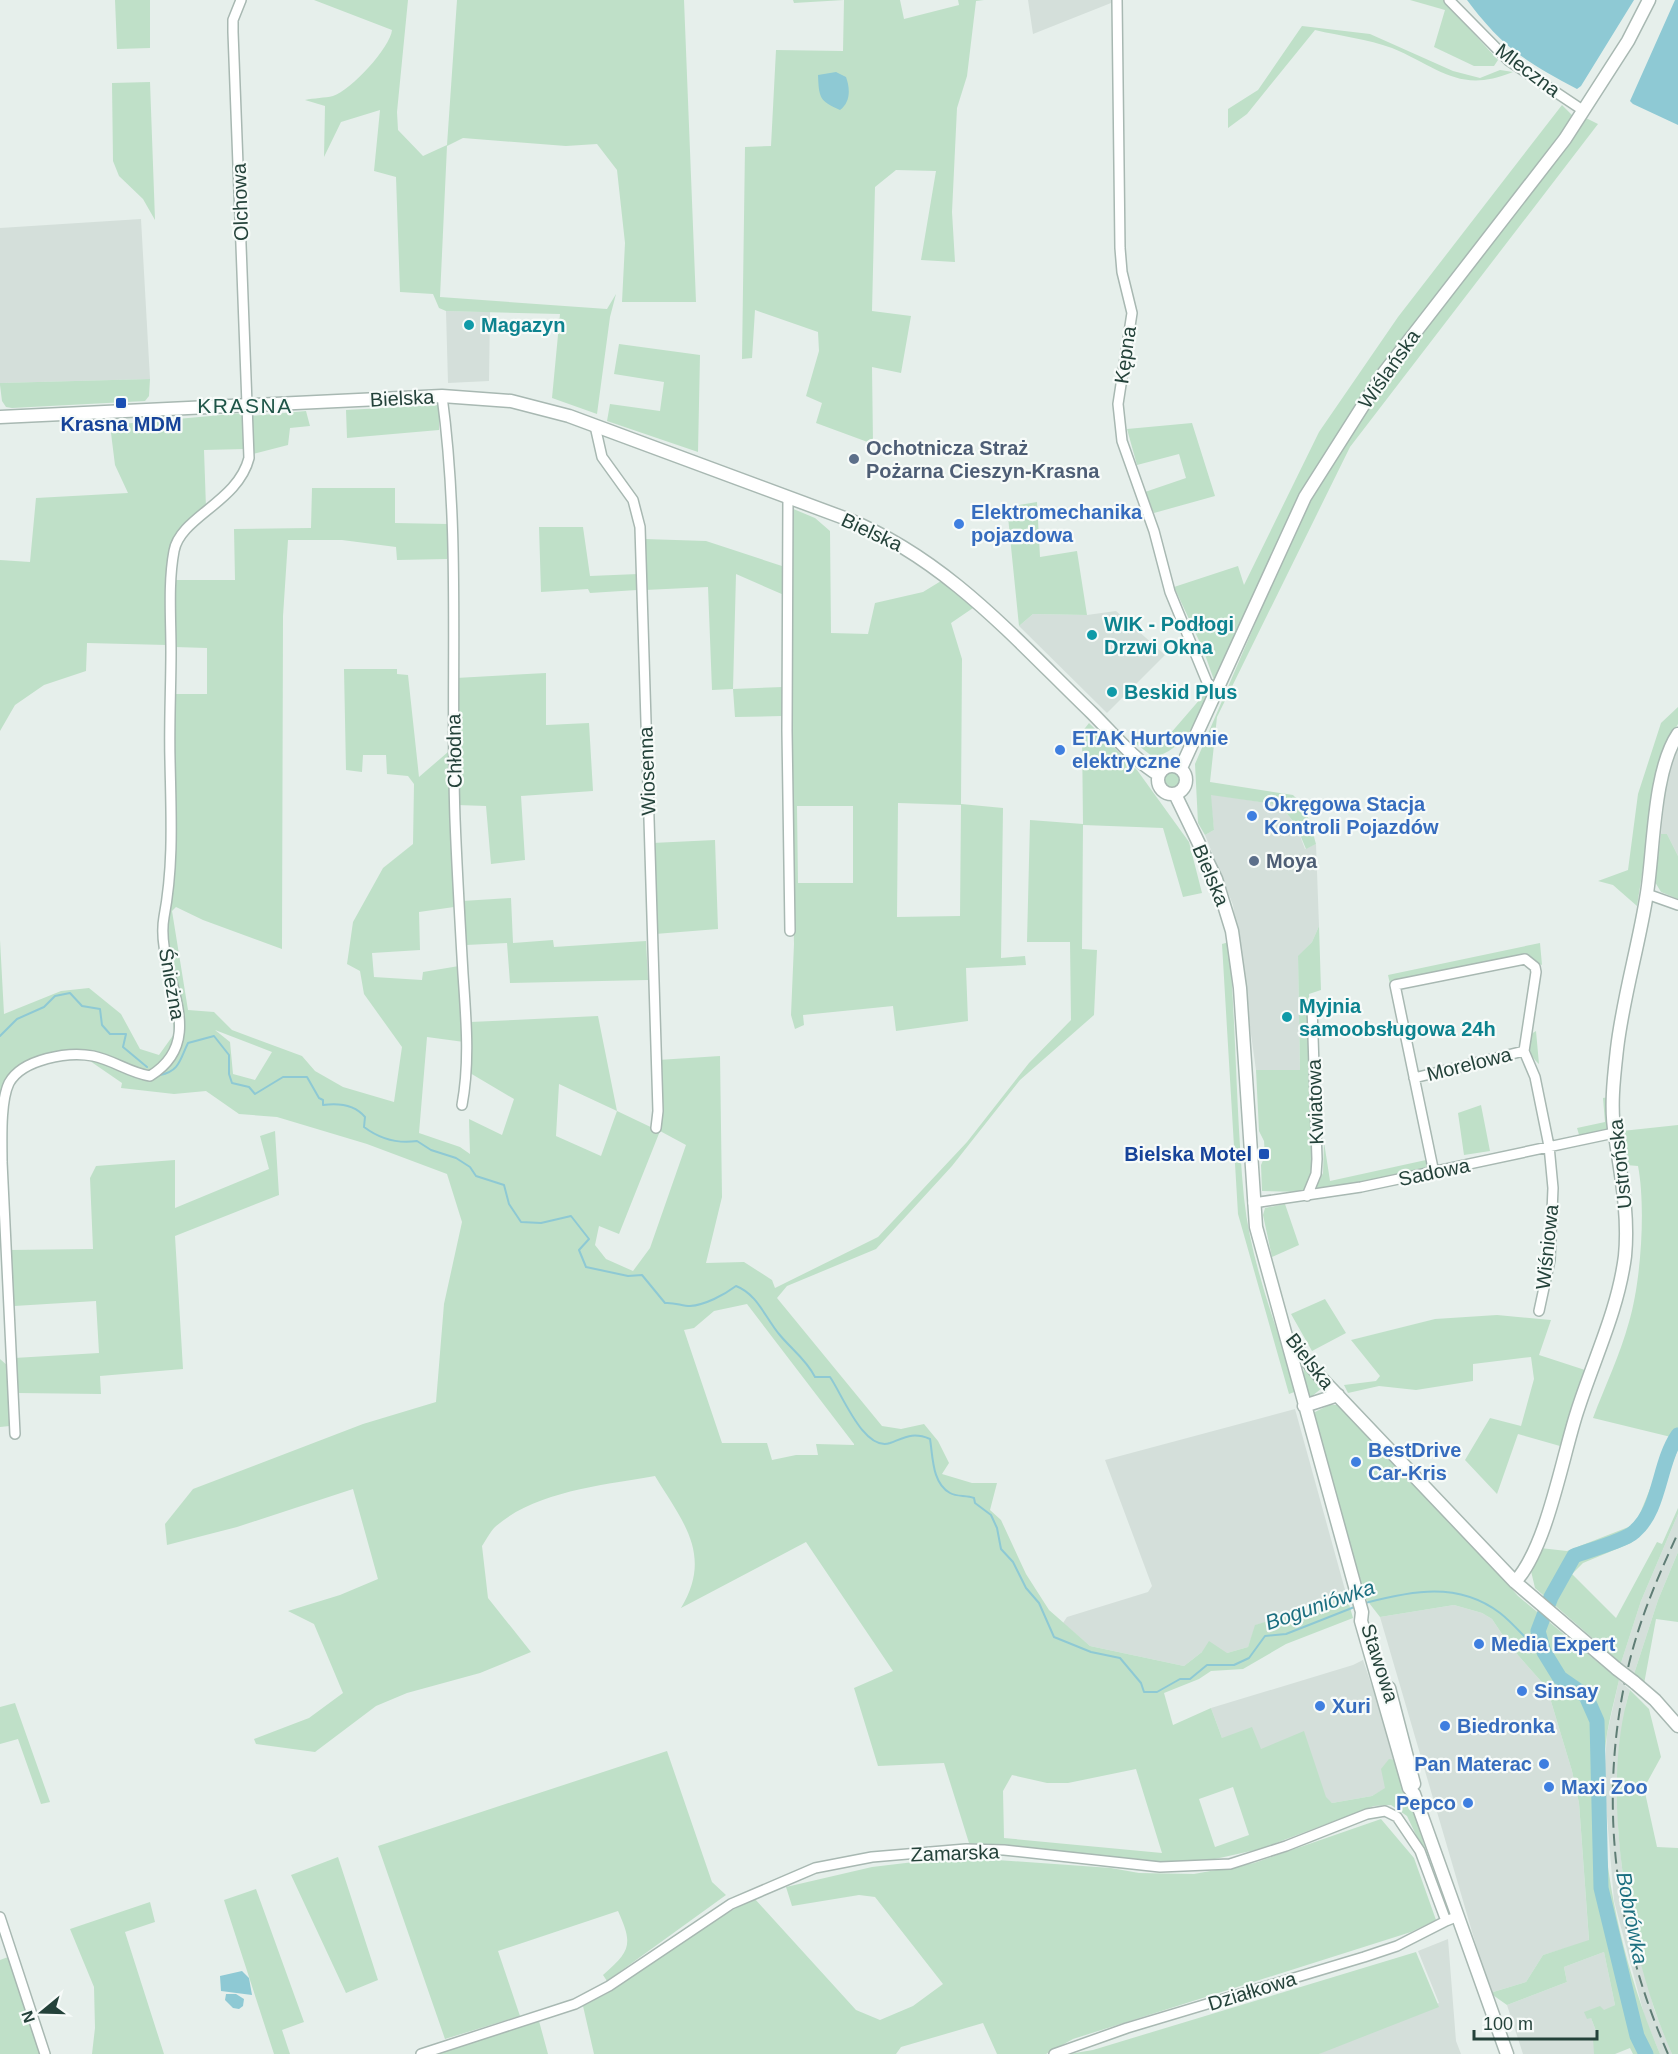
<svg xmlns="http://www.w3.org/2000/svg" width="1678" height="2054" font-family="Helvetica,sans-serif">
<rect width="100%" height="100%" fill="#e6efeb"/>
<path fill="#d4dfda" d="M1028 0H1111V3L1033 34Z
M141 219 150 379 0 383V228Z
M446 311 490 312 489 381 448 383Z
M1116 611 1165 655 1107 713 1019 626 1033 614 1087 615Z
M1678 742V856L1667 834H1661L1668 766Z
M1210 794 1280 805 1296 825 1305 849 1316 844 1319 926 1312 942 1298 957 1300 1071 1256 1070 1233 905 1205 835 1214 830Z
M1295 1409 1347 1597 1256 1625 1248 1647 1227 1653 1202 1652 1184 1666 1090 1646 1063 1623 1067 1617 1148 1592 1152 1586 1105 1460Z
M1678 1514V1552L1658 1600 1634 1674 1621 1663 1641 1601Z
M1454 1605 1482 1613 1492 1619 1510 1646 1547 1688 1572 1771 1579 1803 1589 1941 1543 1955 1526 1982 1490 1993 1380 1617Z
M1363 1660 1397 1760 1386 1788 1372 1796 1332 1803 1261 1749 1222 1738 1211 1708 1353 1665Z
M1619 1680 1630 1690 1626 1704 1619 1767 1618 1829 1624 1887 1654 2009 1672 2054H1660L1645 2018 1614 1901 1604 1780 1607 1734Z
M1448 1939 1456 2041 1461 2054H1319L1349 2037 1439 2003 1418 1951Z
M1604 1952 1615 2005 1591 2018 1598 2036 1594 2054H1523L1507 2005 1567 1982 1564 1967Z"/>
<path fill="#bfe0c8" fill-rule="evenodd" d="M115 0H150V48L117 49Z
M314 0H408L397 112 398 130 423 156 447 145 457 0H684L696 302H622L625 243 617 170 597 144 566 146 463 138 447 146 440 297 607 309 616 294 610 317 597 414 552 398 560 314 446 311 439 308 433 294 400 292 396 177 374 171 380 110 341 122 324 157 325 106 305 100C314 98 325 98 333 96 351 90 390 48 392 30Z
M793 0H900L904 19 959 5 958 0H984L976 1 967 76 957 108 952 212 955 262 921 260 936 171 896 170 875 187 872 311 911 316 901 373 872 367 873 444 816 423 822 403 806 396 819 351 818 332 755 310 752 358 742 359 745 147 771 146 776 50 843 51 844 0 794 3Z
M1410 0H1443L1498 60 1494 66H1474L1434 47 1445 10Z
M1302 26 1370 34 1453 71 1480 78 1500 70 1513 72C1459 94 1440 68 1392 48 1368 39 1340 36 1315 30L1247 114 1228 128V109L1258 90Z
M150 82 155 220 143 199 119 176 113 161 112 83Z
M1562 105 1574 117 1373 377 1310 480 1215 683 1203 649 1174 587 1238 566 1244 585 1319 432 1398 317Z
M1586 118 1598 124 1350 447 1217 717 1210 782 1293 795C1308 809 1311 825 1316 844L1306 849 1296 825 1280 805 1211 795 1214 830 1205 835 1198 823 1195 764 1309 498 1386 379Z
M619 344 700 355 698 452 607 421 610 404 660 411 664 382 614 374Z
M150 379 149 396 145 401 12 408 6 407 2 401 0 385V383Z
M439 405V430L347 438 346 410Z
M306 411 310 426 290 428 288 445 253 454 251 416Z
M244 413 245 449 204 450 206 508 185 526 169 549 167 645 87 643 86 671 44 685 15 705 0 731V560L30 562 36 498 128 493 115 465 110 425Z
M1192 423 1215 496 1154 513 1145 492 1186 478 1179 454 1137 465 1127 429Z
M312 488H395V523L448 524 447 559 397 560 396 547 342 540H288L283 616 282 949 203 920 176 907 172 911 188 1010 214 1012 232 1030 302 1056 315 1071 343 1087 394 1102 402 1047 364 994 360 971 347 964 353 922 383 868 413 844 414 784 408 776 387 774 386 755H363L362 772 346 770 344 669H397V674L408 675 419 777 448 752 451 765 454 907 419 912 420 950 372 953 374 977 422 980 423 972 459 966 464 1042 427 1037 419 1133 460 1147 470 1154 469 1119 502 1135 514 1099 470 1073V1022L598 1016 617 1111 659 1131 658 1060 720 1056 722 1197 706 1263 744 1262 772 1280 775 1288 878 1237 967 1142 1029 1063 1071 1020 1070 942H1027L1030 820 1083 824 1082 732 1089 723 1137 770 1189 842 1202 893 1183 897 1163 828 1083 825 1082 949 1097 950 1094 1015 1020 1080 952 1166 876 1249 787 1286 777 1298 882 1426 901 1429 924 1424 938 1441 949 1463 942 1474 972 1483H997L990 1510 1001 1520 1026 1574 1049 1610 1090 1646 1184 1666 1202 1652 1209 1641 1227 1653 1248 1647 1255 1625 1347 1597 1353 1618 1286 1644 1243 1669 1211 1671 1199 1679 1164 1693 1173 1725 1211 1708 1222 1738 1252 1727 1261 1749 1304 1731 1326 1797 1332 1803 1372 1796 1385 1788 1381 1769 1389 1759 1397 1760 1432 1869 1407 1816 1391 1805 1374 1806 1260 1849 1215 1859 1168 1863 969 1843 944 1763 878 1766 854 1688 893 1671 806 1542 681 1608C713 1555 683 1522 655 1476 605 1485 535 1491 495 1527 490 1532 486 1540 482 1546L488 1598 531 1652 480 1673 407 1693 376 1706 315 1752 256 1744 254 1739 309 1718 343 1693 314 1624 288 1611 340 1595 378 1579 353 1489 237 1527 167 1545 165 1524 193 1489 363 1424 436 1402 444 1304 462 1222 447 1174 367 1144 277 1117 239 1114 206 1091 174 1094 121 1088 122 1083 74 1050 48 1054 6 1078 0 1108V940L4 1014 61 991 89 988 121 1014 140 1049 159 1055 174 1034 173 1021 182 1023 165 925 175 869V694H207V648L175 647 176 580H235L234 529 311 528ZM215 1030 272 1052 255 1080 233 1074 230 1042ZM559 1084 617 1111 601 1156 556 1136ZM660 1131 686 1145 650 1248 633 1271 606 1259 595 1245 599 1226 619 1234ZM747 1304 854 1444V1445L816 1444 818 1455H796L772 1460 767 1443H722L684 1330 694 1328 714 1311ZM1136 1769 1162 1853 1004 1838 1003 1791 1012 1775 1047 1783H1068ZM1233 1787 1249 1835 1215 1847 1199 1799Z
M1037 502 1040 557 1077 551 1087 615 1033 614 1019 626 1007 507Z
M791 508 815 518 830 531 831 633 868 634 875 603 923 592 941 581 973 608 951 623 962 659 961 804 1003 808 1001 958 1025 956 1026 965 966 968 968 1021 896 1031 893 1006 803 1015 804 1025 795 1029 791 1015 794 944 790 797ZM898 803 961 805 960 916 897 917ZM797 806H853V883H798Z
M539 527H583L590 576 638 574 637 590 590 593 588 589 541 592Z
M645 539 706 541 785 567 784 595 736 574 733 689 783 687 782 716 735 717 733 689 712 690 708 587 645 590Z
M546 673V725L589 723 593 791 521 796 525 860 491 864 486 806 457 805 456 678Z
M1208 690 1211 696C1195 721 1185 750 1153 757L1134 742H1163Z
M1678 707V724L1661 754 1637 906 1613 885 1598 881 1628 870 1638 794 1661 723Z
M1164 780a8 8 0 1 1 16 0a8 8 0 1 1-16 0Z
M1661 834H1667L1678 856V899L1661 892 1655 882Z
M715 840 718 929 655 934 652 843Z
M511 898 513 943 553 940 554 947 646 941 648 980 510 983 507 943 466 945 462 901Z
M1319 926 1321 990 1309 994 1313 1158 1309 1181 1303 1192 1262 1191 1261 1165 1265 1156 1264 1141 1259 1131 1256 1070H1300L1298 956 1312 942Z
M1229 942C1236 1027 1236 1113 1244 1198 1251 1264 1277 1328 1297 1391L1289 1394 1238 1214 1222 944Z
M1540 943 1542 965 1522 956 1390 984 1388 975Z
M1536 1031 1539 1064C1529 1055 1528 1047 1531 1034Z
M1609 1097 1610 1131 1580 1138 1577 1128 1605 1122 1603 1098Z
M1481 1105 1490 1151 1464 1155 1458 1113Z
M1678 1125V1449L1648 1528 1631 1543 1583 1563 1572 1574 1616 1618 1657 1542 1662 1544 1678 1508V1514L1641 1601 1621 1663 1535 1588 1531 1571 1540 1548 1567 1551 1631 1526 1639 1516 1671 1437 1593 1418C1605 1386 1620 1355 1629 1322 1641 1282 1646 1207 1638 1166L1626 1165 1622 1131Z
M275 1131 279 1195 175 1236 183 1369 100 1376 101 1394 18 1393 14 1358 99 1353 96 1301 14 1306 9 1250 93 1249 90 1178 96 1166 175 1160V1208L269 1169 260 1136Z
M1324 1142 1330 1181 1426 1160 1429 1170 1314 1191 1323 1173Z
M1285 1204 1299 1245 1272 1257 1263 1215 1265 1208Z
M1325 1299 1346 1333 1312 1351 1291 1314Z
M1497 1315 1551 1320 1539 1355 1585 1370 1560 1446 1518 1434 1497 1494 1465 1460 1490 1418 1521 1426 1534 1379 1531 1357 1473 1364V1381L1416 1390 1379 1386 1348 1393 1344 1385 1376 1381 1380 1376 1351 1340 1435 1319Z
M0 1359 8 1366 10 1426 0 1427Z
M1304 1368 1322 1388 1311 1397H1308L1303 1380Z
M1329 1405H1338L1344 1409 1468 1539 1518 1596 1619 1680C1615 1698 1610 1716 1607 1734 1592 1837 1620 1959 1660 2054H1633L1630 2048 1615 2054H1594L1593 2038 1598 2036 1591 2018 1587 2019 1584 2012 1600 2006 1604 2010 1615 2005 1604 1952 1564 1967 1567 1982 1507 2005 1490 1993 1526 1982 1543 1955 1589 1940 1579 1803 1572 1771 1547 1688 1510 1646 1492 1619 1482 1613 1454 1605 1380 1617 1366 1599 1313 1413Z
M1678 1552V1622L1656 1619 1644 1684 1634 1674 1658 1600Z
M1630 1690 1649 1709 1661 1757 1644 1788 1657 1847 1678 1848V2054H1672C1629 1957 1598 1792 1630 1690Z
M15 1703 50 1802 41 1804 18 1739 0 1744V1707Z
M667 1751 712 1882 726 1895 607 1981 603 1975C631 1951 633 1944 618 1911L498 1951 520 2016 445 2039 378 1846Z
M1381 1819 1414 1858 1436 1920 1411 1932 1073 2039 1046 2054H997L983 2023 901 2047 896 2054H594L583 2006 608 1993 694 1932 754 1898 856 2010 880 2020 913 2006 943 1984 875 1897 859 1895 792 1906 786 1887 872 1867 956 1857 1111 1868 1139 1873 1194 1874 1254 1863Z
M338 1857 378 1980 346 1993 291 1875Z
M256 1889 304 2022 282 2030 290 2054H274L224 1900Z
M150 1902 155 1922 125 1932 164 2054H92L95 2028 94 1987 70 1929Z
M1416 1952 1439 2007 1319 2054H1069L1093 2050Z
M8 1957 41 2054H0V1960Z
M539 2021 548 2054H432Z"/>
<path fill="#8ec9d4" d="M1467 0H1634L1581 86 1577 89C1525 61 1503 48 1467 0Z
M1675 0H1678V125L1633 104 1630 101Z
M836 72 846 77C850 88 851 102 840 110 819 101 819 97 818 75Z
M242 1971 249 1978 252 1995 221 1991 220 1976Z
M226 1994H236L244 1999 243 2006 239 2009 233 2008 225 2000Z"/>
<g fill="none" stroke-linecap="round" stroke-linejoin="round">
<path stroke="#8ec9d4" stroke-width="2" d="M0 1036 17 1019 44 1007 55 996 70 993 82 1006 100 1009 102 1025 110 1034H126L123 1047 147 1067
M160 1075C180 1071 180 1059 188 1043L214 1036 229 1055V1074L232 1083 249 1087 255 1094 283 1077H307L319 1098 323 1100V1105C338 1103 354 1104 365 1117L364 1127C380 1139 397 1144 417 1141L431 1150 456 1158 470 1167 476 1176 504 1185 509 1204 521 1222 541 1223 571 1216 589 1239 579 1250 586 1267 628 1276 642 1275 665 1303C674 1302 682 1306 690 1306 705 1305 724 1295 736 1286 757 1294 765 1317 779 1334 791 1349 806 1359 815 1377H830C842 1394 864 1452 890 1443 906 1437 913 1432 930 1439 933 1457 932 1483 950 1493 957 1497 966 1495 974 1498L975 1503 991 1515 997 1528 1001 1549 1013 1562 1026 1588 1039 1603 1054 1637 1091 1652 1120 1658 1141 1683 1144 1692H1157L1180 1679H1190L1207 1665H1234L1249 1658 1265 1636 1286 1634 1357 1606
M1365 1603C1411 1591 1458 1581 1500 1613 1513 1623 1525 1638 1537 1649L1544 1652"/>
<path stroke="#8ec9d4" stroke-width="15" d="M1646 2054 1637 2036 1601 1888 1597 1721 1586 1696 1560 1678 1544 1652 1538 1631 1551 1597 1574 1556C1587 1551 1626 1540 1634 1532 1661 1509 1658 1464 1678 1435"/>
<defs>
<path id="minor" d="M1117 0 1120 248 1122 272 1132 313 1118 404 1122 441 1154 531 1170 592 1207 682 1217 692
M1449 0 1509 61 1584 111
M442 396C461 536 450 678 455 819 457 871 460 922 463 974 466 1018 470 1062 462 1105
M595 426 602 457 633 500 640 527 658 1111 656 1128
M788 498 787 731 790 931
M1647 894 1678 905
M1414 1078 1524 1051
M1434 1173 1395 985 1525 959 1535 967 1536 972 1524 1051 1535 1077 1549 1146 1553 1188 1550 1260 1539 1311
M1307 1196 1316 1174 1317 1159 1312 1006
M1253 1203 1361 1187 1614 1133
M15 1434 2 1162C2 1141 0 1102 9 1083 22 1059 69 1051 93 1056 113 1060 130 1073 150 1076 213 1037 154 972 164 917 174 864 171 813 170 760 169 723 171 687 171 651 171 618 168 583 174 551 180 517 238 502 249 458L233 32V20L241 0
M0 1917 45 2054
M421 2054 575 2004 609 1986 731 1904 815 1868 872 1857 966 1849 1004 1850 1160 1867 1230 1864 1286 1846 1367 1814 1385 1811 1397 1817 1420 1851 1446 1921 1456 1917
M1054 2054 1127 2028 1364 1957 1397 1946 1446 1921"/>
<path id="tertiary" d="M0 417 442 396 511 401 569 416 847 519C947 559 1016 640 1092 713 1113 734 1134 760 1159 775
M1158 780a14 14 0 1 1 28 0a14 14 0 1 1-28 0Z
M1181 768 1305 497 1383 374 1565 139 1628 41 1649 0
M1175 794 1216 879 1232 931 1240 988 1256 1227 1362 1612 1361 1621 1409 1788 1414 1794 1507 2054
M1288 1338 1321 1378 1515 1582 1617 1669
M1304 1406 1338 1395
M1515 1582C1547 1547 1562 1458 1577 1412 1593 1361 1618 1311 1625 1256 1629 1215 1621 1176 1615 1135 1610 1108 1614 1076 1617 1049 1623 997 1639 945 1647 893 1654 849 1653 771 1678 734
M1634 1682 1655 1700 1678 1726
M1389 1688 1414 1784"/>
</defs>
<use href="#minor" stroke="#a8b8b2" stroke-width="12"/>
<use href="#tertiary" stroke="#a8b8b2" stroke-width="15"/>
<use href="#minor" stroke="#fff" stroke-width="9"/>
<use href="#tertiary" stroke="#fff" stroke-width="12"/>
<path stroke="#5f7d75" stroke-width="2" stroke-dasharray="12 6" stroke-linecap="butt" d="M1668 2054C1612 1927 1596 1787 1632 1652 1643 1611 1660 1572 1678 1533"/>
<defs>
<path id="tertiary-bridge" d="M1617 1669 1634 1682"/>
</defs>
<use href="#tertiary-bridge" stroke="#a8b8b2" stroke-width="15" stroke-linecap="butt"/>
<use href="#tertiary-bridge" stroke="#fff" stroke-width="12"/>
</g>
<g fill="#0f9aa8" stroke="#f7fbf9" stroke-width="2">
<circle cx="469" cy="325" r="6"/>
<circle cx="1092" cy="635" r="6"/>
<circle cx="1112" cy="692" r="6"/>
<circle cx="1287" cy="1017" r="6"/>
</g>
<g fill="#1a4fb4" stroke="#f7fbf9" stroke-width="2">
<rect x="115" y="397" width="12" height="12" rx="3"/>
<rect x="1258" y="1148" width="12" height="12" rx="3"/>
</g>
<g fill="#5c6f8a" stroke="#f7fbf9" stroke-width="2">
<circle cx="854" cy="459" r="6"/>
<circle cx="1254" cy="861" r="6"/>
</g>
<g fill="#3f7fe0" stroke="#f7fbf9" stroke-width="2">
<circle cx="959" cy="524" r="6"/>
<circle cx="1060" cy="750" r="6"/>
<circle cx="1252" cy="816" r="6"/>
<circle cx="1356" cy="1462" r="6"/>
<circle cx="1479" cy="1644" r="6"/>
<circle cx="1522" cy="1691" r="6"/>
<circle cx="1320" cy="1706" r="6"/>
<circle cx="1445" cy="1726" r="6"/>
<circle cx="1544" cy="1764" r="6"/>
<circle cx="1549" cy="1787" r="6"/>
<circle cx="1468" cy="1803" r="6"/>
</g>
<g text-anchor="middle" stroke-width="4.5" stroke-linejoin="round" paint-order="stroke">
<g font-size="20" fill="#24423a" stroke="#f7fbf9">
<text transform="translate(1528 70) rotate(37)" y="7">Mleczna</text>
<text transform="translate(240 202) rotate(-92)" y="7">Olchowa</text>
<text transform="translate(1125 355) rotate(-82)" y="7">Kępna</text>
<text transform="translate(1389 369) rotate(-55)" y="7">Wiślańska</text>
<text transform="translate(402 398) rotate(-3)" y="7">Bielska</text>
<text transform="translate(872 532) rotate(25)" y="7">Bielska</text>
<text transform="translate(454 751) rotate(-91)" y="7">Chłodna</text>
<text transform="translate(647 771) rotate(-92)" y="7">Wiosenna</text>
<text transform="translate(1211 875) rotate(67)" y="7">Bielska</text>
<text transform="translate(172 984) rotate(80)" y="7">Śnieżna</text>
<text transform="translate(1469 1064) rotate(-14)" y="7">Morelowa</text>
<text transform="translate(1315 1102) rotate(-92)" y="7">Kwiatowa</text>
<text transform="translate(1620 1164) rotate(-96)" y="7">Ustrońska</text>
<text transform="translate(1434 1172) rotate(-12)" y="7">Sadowa</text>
<text transform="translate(1547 1247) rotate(-84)" y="7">Wiśniowa</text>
<text transform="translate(1310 1361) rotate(52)" y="7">Bielska</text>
<text transform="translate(1380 1663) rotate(72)" y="7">Stawowa</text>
<text transform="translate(955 1853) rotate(-2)" y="7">Zamarska</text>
<text transform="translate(1252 1991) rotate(-17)" y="7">Działkowa</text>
</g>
<g font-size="20" font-weight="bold" fill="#0d838f" stroke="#f7fbf9" text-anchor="start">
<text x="481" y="332">Magazyn</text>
<text x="1104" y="631">WIK - Podłogi<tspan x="1104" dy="23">Drzwi Okna</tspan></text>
<text x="1124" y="699">Beskid Plus</text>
<text x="1299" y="1013">Myjnia<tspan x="1299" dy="23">samoobsługowa 24h</tspan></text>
</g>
<g font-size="20" font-weight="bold" fill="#164399" stroke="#f7fbf9">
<text x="121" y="431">Krasna MDM</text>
<text x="1252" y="1161" text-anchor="end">Bielska Motel</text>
</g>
<g font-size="20" font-weight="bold" fill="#4e5e75" stroke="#f7fbf9" text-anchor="start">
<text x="866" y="455">Ochotnicza Straż<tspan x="866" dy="23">Pożarna Cieszyn-Krasna</tspan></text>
<text x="1266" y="868">Moya</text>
</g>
<g font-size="20" font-weight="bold" fill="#366cbe" stroke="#f7fbf9" text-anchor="start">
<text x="971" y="519">Elektromechanika<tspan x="971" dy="23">pojazdowa</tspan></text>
<text x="1072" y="745">ETAK Hurtownie<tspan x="1072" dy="23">elektryczne</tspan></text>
<text x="1264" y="811">Okręgowa Stacja<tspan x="1264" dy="23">Kontroli Pojazdów</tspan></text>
<text x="1368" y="1457">BestDrive<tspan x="1368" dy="23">Car-Kris</tspan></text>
<text x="1491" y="1651">Media Expert</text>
<text x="1534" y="1698">Sinsay</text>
<text x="1332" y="1713">Xuri</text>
<text x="1457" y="1733">Biedronka</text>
<text x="1532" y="1771" text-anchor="end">Pan Materac</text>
<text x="1561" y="1794">Maxi Zoo</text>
<text x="1456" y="1810" text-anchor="end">Pepco</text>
</g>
<g font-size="21" letter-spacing="1.5" fill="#1f5548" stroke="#f7fbf9">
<text x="245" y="413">KRASNA</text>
</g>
<g font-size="21" font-style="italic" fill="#1c6f80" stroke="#f7fbf9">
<text transform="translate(1320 1605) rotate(-19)" y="7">Boguniówka</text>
<text transform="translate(1632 1918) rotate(79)" y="7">Bobrówka</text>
</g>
</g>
<g transform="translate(42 2012) rotate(251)" stroke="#f7fbf9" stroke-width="4.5" paint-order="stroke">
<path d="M0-4.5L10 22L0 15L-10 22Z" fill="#24423a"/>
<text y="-9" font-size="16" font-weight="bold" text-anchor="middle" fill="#24423a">N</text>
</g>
<path d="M1474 2030v9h123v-9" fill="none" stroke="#24423a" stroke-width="3"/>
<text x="1483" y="2030" font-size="18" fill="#24423a" stroke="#f7fbf9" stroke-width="4.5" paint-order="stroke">100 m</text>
</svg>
